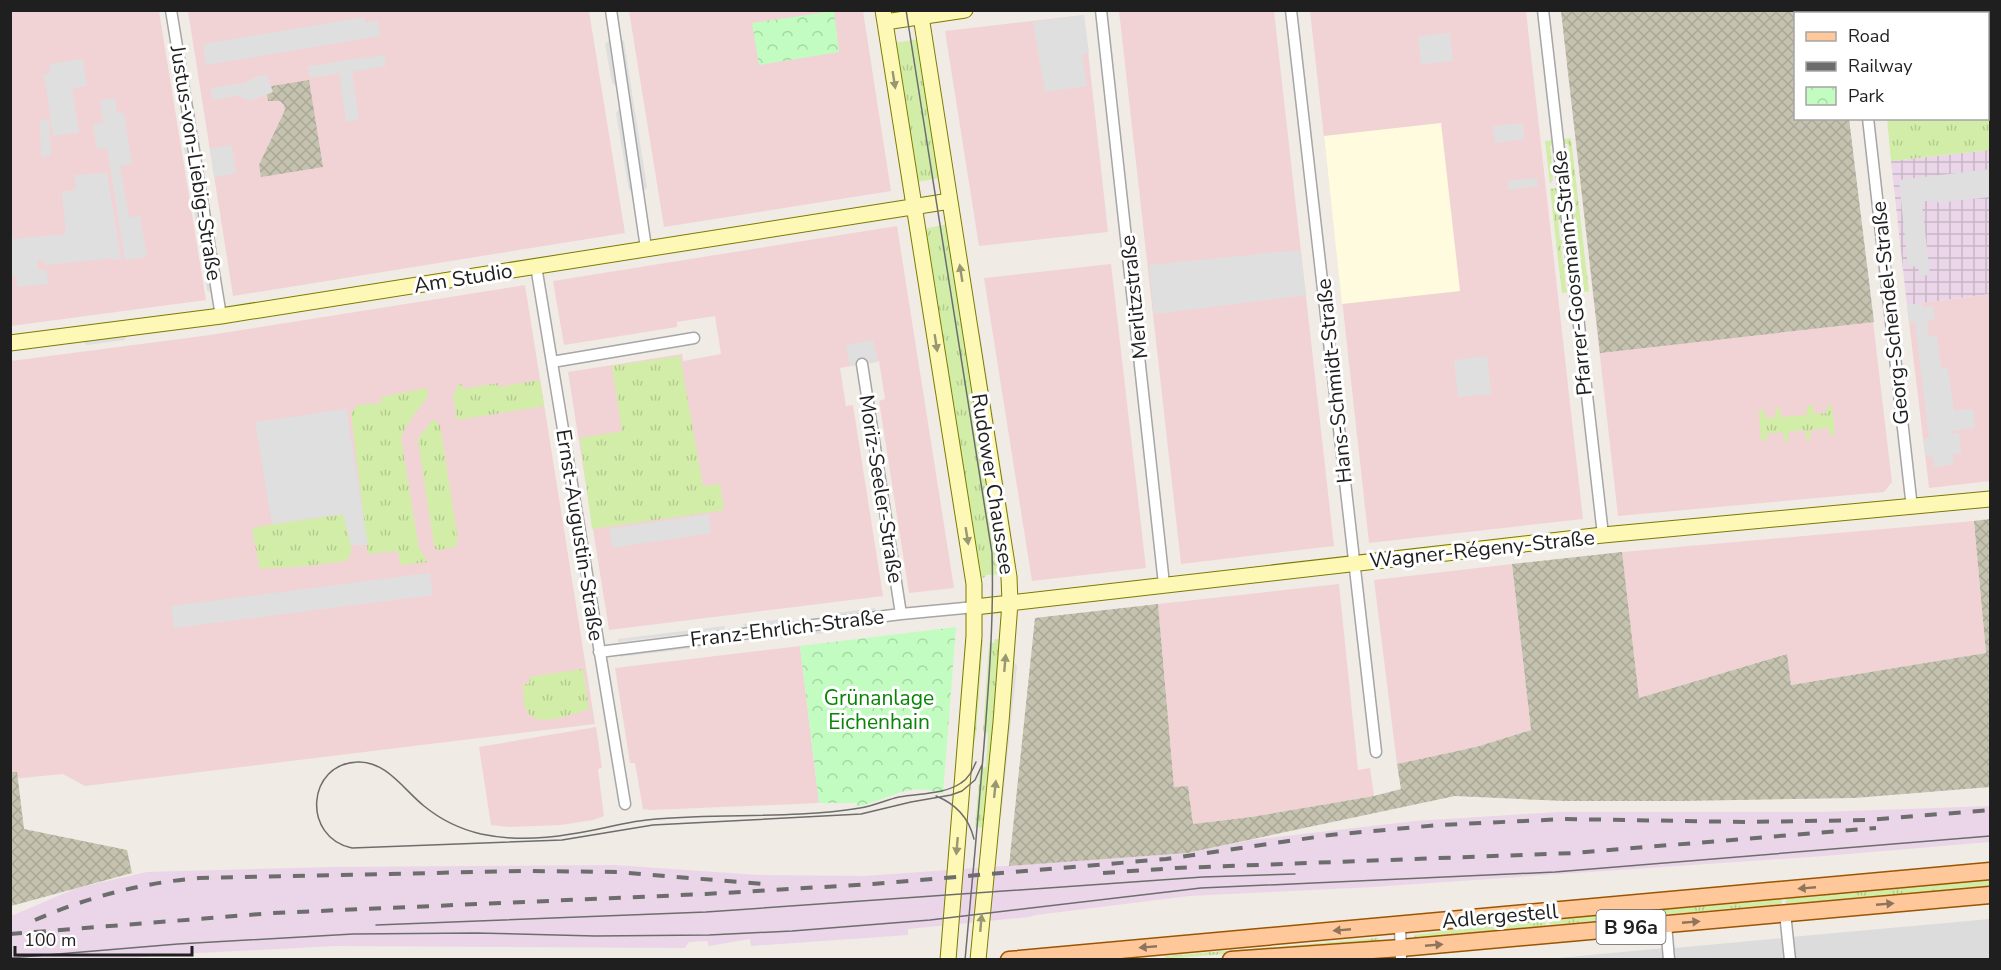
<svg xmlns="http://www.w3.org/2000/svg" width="2001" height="970" font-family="'Nunito Sans',sans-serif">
<defs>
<pattern id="industrial-grid" width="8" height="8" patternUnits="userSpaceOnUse" patternTransform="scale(1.5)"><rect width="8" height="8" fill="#ead6e8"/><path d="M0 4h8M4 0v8" fill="none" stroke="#c8b7c7"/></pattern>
<pattern id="construction-cross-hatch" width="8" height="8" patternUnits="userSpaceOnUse" patternTransform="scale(1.5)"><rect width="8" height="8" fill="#c5c3af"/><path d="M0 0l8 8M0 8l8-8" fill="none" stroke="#a9a796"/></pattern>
<pattern id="grass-tufts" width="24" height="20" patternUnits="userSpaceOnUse" patternTransform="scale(1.5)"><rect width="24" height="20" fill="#d2eda8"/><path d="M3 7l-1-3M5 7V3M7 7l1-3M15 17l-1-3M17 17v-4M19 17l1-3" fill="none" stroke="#b4cb90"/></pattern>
<pattern id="park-crowns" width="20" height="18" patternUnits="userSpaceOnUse" patternTransform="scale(1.5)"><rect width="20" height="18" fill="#c2fcc0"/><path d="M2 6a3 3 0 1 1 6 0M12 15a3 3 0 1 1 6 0" fill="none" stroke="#a6d8a5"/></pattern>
</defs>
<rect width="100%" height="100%" fill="#f0ebe5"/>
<path fill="#dddcdc" d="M1990 919V959H1794L1791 937Z
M1782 938 1784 959H1675L1674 948Z
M1665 948 1666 959 1558 958Z"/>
<path fill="#f2d3d5" d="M11 11H159L206 300 11 326Z
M188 11H589L625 233 233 296Z
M629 11H863L891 191 664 227Z
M1119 11H1274L1334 546 1181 564Z
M1310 11H1526L1583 519 1369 543Z
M1561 11H1837V13L1796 14V118L1849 119 1892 482 1884 492 1618 516Z
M1084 15 1108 232 979 246 945 31Z
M897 226 954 588 909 593 879 401 885 399 879 361 840 368 846 406 853 405 883 596 609 630 568 372 682 354 683 361 721 354 715 316 677 322V327L564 345 553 281Z
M1111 264 1146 568 1032 581 984 278Z
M525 285 595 724 85 786 63 774 11 779V361L210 335Z
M1990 294V481L1929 488 1907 305Z
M1974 521 1986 653 1791 685 1786 654 1639 698 1622 552Z
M1512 564 1531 730 1476 747 1397 764 1374 580Z
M1339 584 1358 770 1370 768 1374 796 1251 817 1193 824 1188 786 1174 787 1158 604Z
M800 646 819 803 652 810 643 809 635 763H630L615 668Z
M596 727 602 768 598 769 604 816 593 820 561 825 509 827 491 825 479 747Z"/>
<path fill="url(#industrial-grid)" d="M1990 150V294L1907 305 1891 161Z"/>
<path fill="#fffbdf" d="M1441 123 1460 291 1342 304 1324 136Z"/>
<path fill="#ead6e8" d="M1990 806V842L1824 856 1373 887 1189 896 1036 915 1029 917 908 929V935L751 946 750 939 709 946 707 941 689 942 685 948 336 946 159 955 122 960H11V916L77 888 147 872 332 867 614 865 759 875 864 876 1187 853 1251 840 1415 821 1559 812H1823Z"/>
<path fill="url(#construction-cross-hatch)" d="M1561 11H1837V13L1796 14V118L1849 119 1874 322 1600 353Z
M309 80 323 167 261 177 259 165 285 110 284 105 280 101H268L266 87Z
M1990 519V787L1854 798 1681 801H1564L1455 796 1187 853 1009 866 1035 618 1158 604 1174 787 1188 786 1193 824 1251 817 1374 796 1401 789 1397 764 1476 747 1531 730 1512 564 1622 552 1639 698 1787 654 1791 685 1986 653 1974 521Z
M11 772H17L24 829 127 850 132 873 11 906Z"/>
<path fill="url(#grass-tufts)" d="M1878 11H1990V150L1891 161 1887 119 1988 118V14H1878Z
M919 39 941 178 916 182 894 43Z
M1571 138 1589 292 1581 291V288L1584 287 1581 266 1578 267V263H1581L1579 242H1575V239L1578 238 1576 217 1573 218 1572 214 1576 213 1574 193H1570V190L1573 189 1570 168 1567 169V165L1571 164 1568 144H1564V139Z
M1552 140 1553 145 1550 146 1552 166H1555L1556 169 1552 170 1553 180 1550 184 1545 141Z
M1555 188 1558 190V194H1556L1558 215H1561V219L1558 220 1560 240H1564V243L1561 244 1563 264H1566L1567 268H1564L1566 289H1569V292L1562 293 1550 189Z
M948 224 1003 574 986 575 985 577 979 579 924 232 928 228Z
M680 356 703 486 720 484 724 510 592 529 580 438 622 431 612 366Z
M540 380 544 406 457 420 453 396 458 385 462 384 463 389 498 383 499 387Z
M427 388 428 396 406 426 401 439 419 548 428 562 400 565 398 551 368 554 351 413 357 405 382 403 381 397Z
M1827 404 1832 407 1835 432 1830 437 1829 428 1810 430 1811 439H1806L1805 430 1788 432 1789 441H1784L1783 432 1766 434 1767 443 1761 439 1759 413 1760 410H1764L1765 418 1776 417 1775 408H1780L1781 417 1807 415V406L1813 405 1814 414 1827 413Z
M433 419 440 425 458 539 455 547 439 550 435 549 433 539 418 439Z
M344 514 352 551 346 561 306 566 260 569 252 530 255 527Z
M995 639H1000L985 828 975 827 980 768 986 767 988 733 983 732 989 643H994Z
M979 640H983L976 734 970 761Z
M583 669 589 709C574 713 534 731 526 709 523 702 524 692 523 685L530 683 529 677Z
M1990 878V886L1786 904V896Z
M1781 897 1782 904 1550 925 1549 918Z
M1545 918 1546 926 1414 938V935Z
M1378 938 1379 941 1165 959V956Z"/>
<path fill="url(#park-crowns)" d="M834 11 839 52 759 65 752 23Z
M956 627 943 794C905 780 891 801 857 806L856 803H819L800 646Z"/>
<path fill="#dfdfdf" d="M1076 16H1084L1089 53 1082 55 1087 86 1045 92 1033 22Z
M364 17 366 23 378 21 380 36 206 65 203 44Z
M1450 33 1453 61 1421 64 1418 36Z
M620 38 624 41 632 93 647 187 644 191Z
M609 40 616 86 612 83 605 44Z
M384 55 386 66 352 72 359 120 346 122 339 73 310 78 308 66Z
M174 58 181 104 177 101 171 62Z
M83 59 87 86 72 88 79 132 53 136 44 74 51 73 49 64Z
M267 75 273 92 250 101 238 96 212 100 211 88 245 83 259 76Z
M115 98 117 113H124L132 164 120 166 129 217 140 216 147 257 125 260 107 148 97 149 93 125 103 123 100 100Z
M619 109 633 193 629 190 616 113Z
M182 112 211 293 207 290 179 116Z
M49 119 51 156 41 157 40 120Z
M1523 123 1524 139 1495 143 1493 126Z
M232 145 236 173 214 177 210 149Z
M1990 169V197L1938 203 1937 200 1925 201V204L1922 205 1930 275 1920 276 1918 266 1908 267 1899 180Z
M107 173 121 259 113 260V258L45 265 43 259 38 261V270H47L48 284 17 287V276L11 277V217L13 239 66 234 62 192 76 190 75 175Z
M1537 178 1538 186 1508 190 1507 181Z
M1300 250 1306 295 1154 314 1149 265Z
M1922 303V307L1933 306 1935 320 1927 321 1929 336H1937L1941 368H1948L1954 411 1973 409 1975 428 1950 431V434L1959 433 1961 453 1952 454 1954 464 1934 467 1933 457 1925 456 1923 439 1929 438 1915 322H1909L1907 305Z
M976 331 980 334 1011 532 1008 535Z
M128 335 124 340 87 345 82 341Z
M873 340 878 362 850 366 846 345Z
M1487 356 1491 394 1458 397 1454 360Z
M346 409 368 545H351L343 514 272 524 255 422Z
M709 514 711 533 612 548 609 529Z
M430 573 433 595 174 628 171 606Z
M875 608 876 611 827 617 826 614Z
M782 619V622L745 627 743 624Z
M725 626 724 630 618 642V639Z
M841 627V631L757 641V637Z
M733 640 735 643 620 657V654Z
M1014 662 1017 666 1001 816 997 820Z"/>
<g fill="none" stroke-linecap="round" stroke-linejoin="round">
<defs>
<path id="street" d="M171 10 221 316
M611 10 646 248
M1101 10 1164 584
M1291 10 1376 752
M1543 10 1603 535
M1856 10 1857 14
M1868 118 1912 508
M536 266 625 804
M552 362 694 338
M862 364 901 614
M599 652 901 614 975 607
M1785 913 1790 960
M1666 924 1669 960
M1400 925 1401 960"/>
<path id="secondary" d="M883 10 974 584V636L948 960
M920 10 1009 577 1010 603 1001 722 978 960
M885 22 965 10
M10 343 221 316 950 201
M975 607 1603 535 1990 499"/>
<path id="primary" d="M1009 960 1990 871
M1231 960 1401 948 1990 895"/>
</defs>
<use href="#street" stroke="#a6a6a6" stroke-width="13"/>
<use href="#secondary" stroke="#7c7b00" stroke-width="17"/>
<use href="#primary" stroke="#9a5500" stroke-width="19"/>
<use href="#street" stroke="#fff" stroke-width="10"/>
<use href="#secondary" stroke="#fdf8b6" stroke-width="15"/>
<use href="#primary" stroke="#ffc89b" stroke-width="16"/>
<path stroke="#6d6d6d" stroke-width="1.5" d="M906 10 992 553C994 618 989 681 984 745 978 817 972 888 965 960
M976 762C972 771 969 778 961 783 943 795 920 793 899 797 886 800 873 806 860 808 793 819 724 813 656 819 627 821 600 830 571 834 542 839 509 840 481 834 460 829 441 820 424 806 404 790 386 761 358 762 307 763 301 837 352 848L562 840 653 825 861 814 911 802 951 795 962 791 975 780 982 765
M936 796C956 804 969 818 974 839
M376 925 706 912 1203 877 1295 874
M10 958 178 944 353 934 476 933 595 936 709 935 792 931 930 920 1201 888 1555 872 1990 836"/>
<path stroke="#6d6d6d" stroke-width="4" stroke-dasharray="12 12" stroke-linecap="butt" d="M1103 873 1176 868 1574 853 1876 828
M35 920C88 897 141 883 199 878L524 871 617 872 763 884
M10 934 273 913 706 894 873 884 1166 859 1330 835 1439 825 1566 819 1745 822 1868 820 1990 810"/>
</g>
<defs><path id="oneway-solid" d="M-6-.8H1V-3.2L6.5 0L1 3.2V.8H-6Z" transform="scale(1.5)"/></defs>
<g fill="#999672">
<use href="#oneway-solid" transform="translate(894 80) rotate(81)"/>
<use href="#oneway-solid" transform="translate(961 273) rotate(-99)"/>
<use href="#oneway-solid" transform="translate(936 343) rotate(81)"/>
<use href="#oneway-solid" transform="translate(967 536) rotate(81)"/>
<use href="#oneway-solid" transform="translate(1005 663) rotate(-85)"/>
<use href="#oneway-solid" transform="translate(995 789) rotate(-84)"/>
<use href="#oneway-solid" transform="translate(957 846) rotate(95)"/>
<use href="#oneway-solid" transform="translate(981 923) rotate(-85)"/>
</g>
<g fill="#8f745d">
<use href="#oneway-solid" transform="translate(1807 888) rotate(175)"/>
<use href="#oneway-solid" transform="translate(1885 904) rotate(-5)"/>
<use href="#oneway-solid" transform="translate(1691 922) rotate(-5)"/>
<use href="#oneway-solid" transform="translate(1342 930) rotate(175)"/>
<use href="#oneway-solid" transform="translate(1434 945) rotate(-5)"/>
<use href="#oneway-solid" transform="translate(1148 947) rotate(175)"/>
</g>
<g text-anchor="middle" stroke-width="6" stroke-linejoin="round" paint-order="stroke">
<rect fill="#fff" stroke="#626262" stroke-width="1.5" x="1596.5" y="910" width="69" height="34" rx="4.5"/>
<g font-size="20" font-weight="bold" fill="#1f1f1f">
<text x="1631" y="934">B 96a</text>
</g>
<g font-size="21" fill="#1f1f1f" stroke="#fff">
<text transform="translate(196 163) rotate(81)" y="7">Justus-von-Liebig-Straße</text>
<text transform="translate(1572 273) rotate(-96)" y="7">Pfarrer-Goosmann-Straße</text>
<text transform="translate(463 278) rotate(-9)" y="7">Am Studio</text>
<text transform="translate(1134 297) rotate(-96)" y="7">Merlitzstraße</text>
<text transform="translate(1890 313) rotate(-96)" y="7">Georg-Schendel-Straße</text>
<text transform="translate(1334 381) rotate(-96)" y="7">Hans-Schmidt-Straße</text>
<text transform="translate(993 484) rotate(81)" y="7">Rudower Chaussee</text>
<text transform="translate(881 489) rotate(81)" y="7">Moriz-Seeler-Straße</text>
<text transform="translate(580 535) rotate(81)" y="7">Ernst-Augustin-Straße</text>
<text transform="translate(1482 549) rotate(-6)" y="7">Wagner-Régeny-Straße</text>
<text transform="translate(787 628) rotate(-7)" y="7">Franz-Ehrlich-Straße</text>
<text transform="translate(1500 916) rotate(-5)" y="7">Adlergestell</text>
</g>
<g font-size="21" fill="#0a8406" stroke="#fff">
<text x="879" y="705">Grünanlage<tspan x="879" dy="24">Eichenhain</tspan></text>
</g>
</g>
<rect width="2001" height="970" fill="none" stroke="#1f1f1f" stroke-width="24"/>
<rect x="1794" y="12" width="195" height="108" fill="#ffffff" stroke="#a5a5a5" stroke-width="1.5"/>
<rect x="1806" y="32" width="30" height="9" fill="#ffc89b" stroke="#a5a5a5" stroke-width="1.5"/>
<text x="1848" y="42" font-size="18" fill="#1f1f1f">Road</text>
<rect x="1806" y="62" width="30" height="9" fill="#6d6d6d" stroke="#a5a5a5" stroke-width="1.5"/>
<text x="1848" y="72" font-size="18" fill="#1f1f1f">Railway</text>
<rect x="1806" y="87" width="30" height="18" fill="url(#park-crowns)" stroke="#a5a5a5" stroke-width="1.5"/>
<text x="1848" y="102" font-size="18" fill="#1f1f1f">Park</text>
<path d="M15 946v9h177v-9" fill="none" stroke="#1f1f1f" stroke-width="3"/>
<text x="24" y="946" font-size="18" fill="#1f1f1f" stroke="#ffffff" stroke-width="4.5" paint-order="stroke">100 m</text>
</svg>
